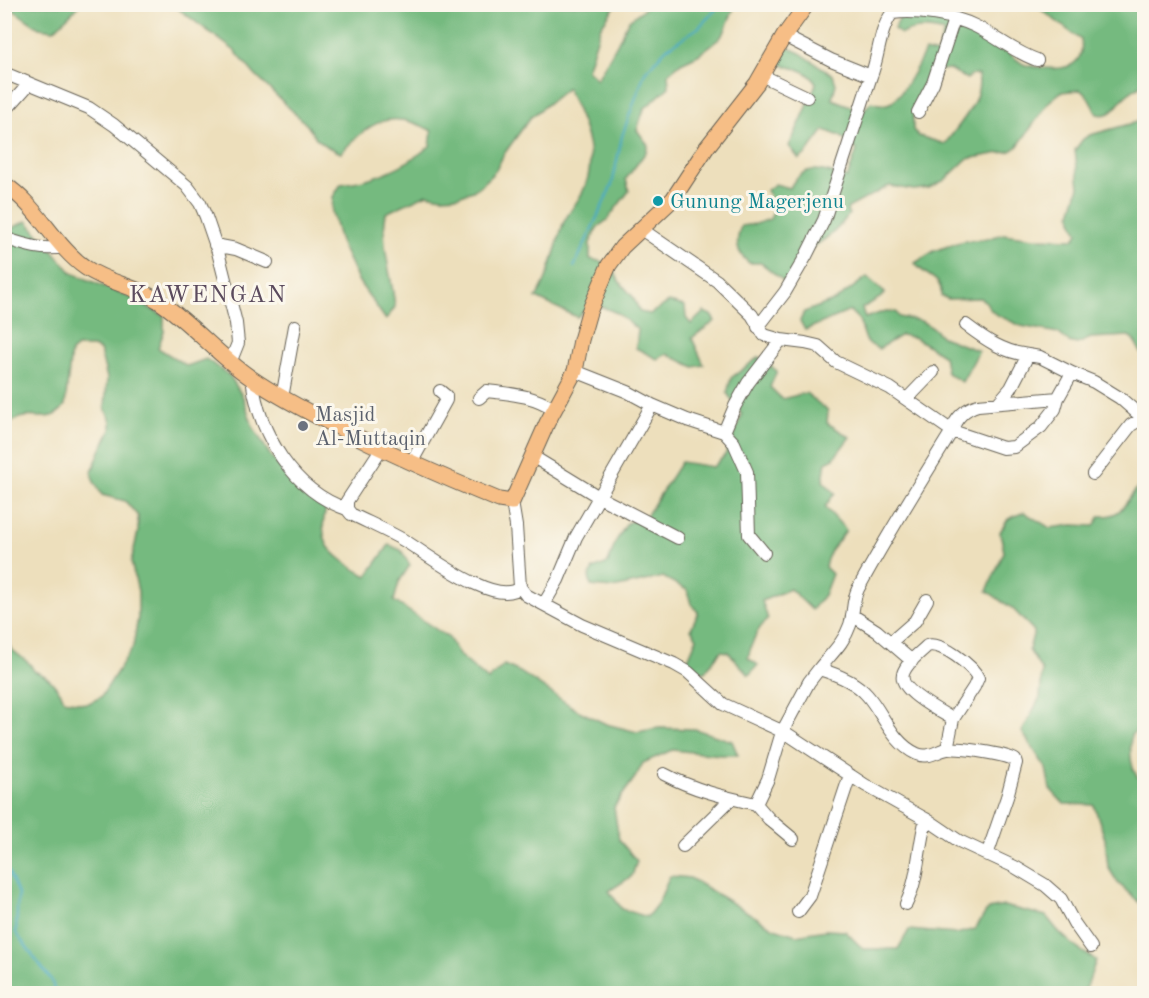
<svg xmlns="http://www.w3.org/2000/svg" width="1149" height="998" font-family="'Old Standard TT',serif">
<rect width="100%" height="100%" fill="#fbf7ec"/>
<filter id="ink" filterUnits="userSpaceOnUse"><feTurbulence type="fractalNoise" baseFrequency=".0167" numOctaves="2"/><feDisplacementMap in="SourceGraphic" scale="12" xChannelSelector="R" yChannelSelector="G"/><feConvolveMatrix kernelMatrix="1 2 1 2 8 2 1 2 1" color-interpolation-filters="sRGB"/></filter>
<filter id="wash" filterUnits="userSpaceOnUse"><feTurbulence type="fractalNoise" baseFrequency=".008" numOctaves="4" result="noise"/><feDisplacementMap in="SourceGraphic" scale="24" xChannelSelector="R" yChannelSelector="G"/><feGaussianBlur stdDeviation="1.35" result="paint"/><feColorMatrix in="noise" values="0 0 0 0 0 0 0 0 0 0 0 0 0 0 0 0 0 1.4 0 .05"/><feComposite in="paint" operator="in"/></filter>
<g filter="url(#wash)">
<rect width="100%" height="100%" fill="#eddfbc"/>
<path fill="#74ba7f" stroke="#486b4e" stroke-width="1.5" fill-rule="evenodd" d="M675 4 735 5 724 33 719 39 698 55 681 63 668 74 669 87 644 109 637 130 648 145 646 152 626 179 629 191 607 220 597 228 590 243V259L607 263 613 268 619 281 633 297 640 312 650 314 669 302 685 306 686 318 691 324 704 312 711 315 715 321 692 338 704 365 694 367 667 354 657 359 636 348 638 330 617 313 593 303 577 317 536 298C550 276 555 249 563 224 568 213 577 203 582 193 601 157 582 121 567 88L530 118 504 154 496 170 485 182 473 191 458 196 442 197 427 194 386 213C380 245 392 275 395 307L386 320 359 282 340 242 332 212 333 197 341 184C375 180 403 168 430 146L432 131C391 108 370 121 341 153L328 147 316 138 307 125 255 75 235 51 173 5H616L601 26 587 70 597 79 617 44 629 20 648 6Z
M6 5H78V7L54 30 39 28Z
M896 5H950L956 13 954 27C966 36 982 38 996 45 1006 50 1014 58 1023 64 1029 67 1039 67 1046 68 1067 70 1085 65 1081 40L1035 5H1144V83C1139 86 1133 90 1128 94 1116 103 1114 118 1097 114L1086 94 1080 90 1061 92 1050 101 1017 147 1011 151 967 159 945 180 929 188 914 190 889 186 848 208 847 211 849 214C834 236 823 239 805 253 797 260 792 274 786 283L761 263H749C736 251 735 244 741 226L756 224 770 219 775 208 767 190 775 184 790 188C803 161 824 170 847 178L857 150 840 136 824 130 806 154 799 159 789 146C799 125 809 105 816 83 807 68 791 68 775 63L779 50 787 47 800 53 833 75 836 84 832 99 863 111 871 102C877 104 884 106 890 103 901 98 919 63 925 51L937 54 944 32C928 28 916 27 901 34L894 29 899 20ZM949 69 967 79 971 75H978C984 100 958 125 945 144L919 136 913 130V115L932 71Z
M1144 120V358L1135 342 1129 336 1091 338 1077 344 1069 342 1058 333 1021 326 995 314 990 309 986 302 980 298 948 299 941 296C943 276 925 278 915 263L934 251 957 243 965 241 987 239 1003 234 1034 238 1074 239 1078 233 1072 220 1071 213 1079 187 1075 150 1083 139 1090 135Z
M27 221 72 273 129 297 164 316V331L158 348 187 366 206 359 230 376 243 397 253 427 270 455 298 489 326 508C323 519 322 532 326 542 330 554 355 570 367 576L389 545 401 550 410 565 399 582 394 601 449 638 459 655 488 680 504 665 520 672 577 710 606 724 637 732 659 728 695 729 732 741 738 755H721L672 750 643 763 636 776 614 807 619 840 637 861 632 876 609 891 622 909 647 917 658 903 670 876 690 878 774 928 796 935 826 930 845 931 863 949H898L909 930 956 934 975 929 988 909 1004 906 1046 916 1059 932 1078 949 1096 960 1086 989 1071 994 5 993V639L11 649 30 664 34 671 45 676 51 681 61 693 64 700 87 704 101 697 133 647 138 617V591L131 562 138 532V516L125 501 102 495 93 480 92 472 100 451 111 430V421L105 408 107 378 100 350 93 347H77L71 352 65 405C51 427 32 410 15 420 12 422 8 427 5 430V235L14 227Z
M867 277 885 293 880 298 862 308 865 318 886 311 896 312 899 317 921 321 933 328 942 337 979 351 962 382 947 373 944 356 916 338 901 335 879 349 867 343 859 320 850 311 805 330 800 321 804 312 836 300Z
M759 357 777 371 770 387 782 399 806 393 828 411 827 423 850 437 834 458 826 462 823 481 835 493 825 507 846 530C837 544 828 550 825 567L832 574 824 595 812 610 790 589 762 601 768 619C756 630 752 642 748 658L758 665 749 675 728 652 721 651 704 673 686 664 697 638 691 629 698 612 691 604 687 590 663 577 613 588 591 586 589 577 593 569 608 563 616 541 627 523 647 515 681 462 713 467 725 455 742 415 727 393 731 378Z
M1144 482V726L1131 735C1130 750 1129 774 1144 783V907L1118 883 1108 867 1105 839 1094 805 1064 804 1050 789 1046 768 1022 732 1040 697 1042 671 1029 650 1034 631 1013 609 987 591 1004 552 1000 532 1008 519 1024 512 1050 528 1073 525 1094 526 1100 516C1127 518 1126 494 1144 482Z"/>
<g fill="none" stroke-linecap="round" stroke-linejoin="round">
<path stroke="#48aac7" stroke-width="2" d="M574 267 612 185 622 136 645 72 667 48 698 28 721 4
M4 861 18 894 16 933 52 981 55 994"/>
</g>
</g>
<g filter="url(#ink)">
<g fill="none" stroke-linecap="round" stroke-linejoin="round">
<defs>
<path id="minor" d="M784 36 831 60 871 76C879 56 879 31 892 13 918 10 952 15 975 26 997 37 1014 52 1037 60
M4 73 89 108 114 125 187 186 200 203 206 217 218 252 236 323 238 343 230 363
M761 75 807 97
M4 112 29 84
M918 112 933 83 954 19
M641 229 717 281 752 315 764 335 781 340 805 343 818 346 836 362 890 388 952 431 1003 448 1014 447 1041 427 1055 409 1058 398 978 405C966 408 955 418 952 431 920 483 887 535 858 589 852 601 854 613 850 625 844 643 830 655 819 669 836 674 855 681 867 695 883 713 892 743 917 754 929 759 936 751 947 749 958 747 1005 754 1015 760L1016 763 1007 797 987 855
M4 238C25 245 42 251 64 247
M215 245 236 249 267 262
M966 325C986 340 1003 352 1028 355
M758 327 785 292 806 256 824 220 871 76
M575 371 628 392 652 405 687 420 724 432 734 443 747 472 749 535 764 553
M1072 373 1094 382 1120 398 1144 419
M252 379C259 434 293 491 347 509
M282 398 295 326
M479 398 487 391C511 394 533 395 554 409
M907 399 933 372
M999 402 1011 388 1028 355 1040 357 1072 373 1058 398
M724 432 735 406 748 383 781 340
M381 449 347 501V509L351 514C369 523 388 531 405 541 427 554 497 609 520 587
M532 456 599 497 652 405
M411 463 446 400V396L440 391
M1093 474 1131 425 1143 418
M512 502 516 526 520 587 526 595 582 625 674 664 688 672 723 704 786 733 865 785 931 822 959 841 1015 867 1045 885 1061 899 1074 923 1091 947
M544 604 558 580 576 537 599 497 678 538
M852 615 877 631 912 661
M891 642 915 621 927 600
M947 749 953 719 974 687 978 678C973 666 941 641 927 646 920 653 906 663 903 674 898 690 941 712 953 719
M664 774C694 790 724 797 756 804L769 819 793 839
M756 804 768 779 782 732 809 682 819 669
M683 846 730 800
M906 904C919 878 918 847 926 819
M798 912 810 896 850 775"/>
<path id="major" d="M4 184C38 206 55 247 86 268 108 283 135 286 157 300 191 322 217 355 251 378 277 396 306 411 334 425 388 453 443 477 499 500L512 502 547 423 575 371 581 340 589 312 609 265 622 247 673 199 707 147 757 83 784 36 807 4"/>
</defs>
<use href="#minor" stroke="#656054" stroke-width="14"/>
<use href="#major" stroke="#656054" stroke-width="17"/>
<use href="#minor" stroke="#fff" stroke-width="12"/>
<use href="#major" stroke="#f6be86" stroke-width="15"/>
</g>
</g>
<circle fill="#0f9aa8" stroke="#fbf7ec" stroke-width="2" cx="658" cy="201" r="6"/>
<circle fill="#6b7280" stroke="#fbf7ec" stroke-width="2" cx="303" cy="426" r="6"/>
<g text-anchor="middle" stroke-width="6" stroke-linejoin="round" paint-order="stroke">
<g font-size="21" fill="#0d838f" stroke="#fbf7ec" text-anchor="start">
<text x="670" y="208">Gunung Magerjenu</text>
</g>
<g font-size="21" fill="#5b616d" stroke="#fbf7ec" text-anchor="start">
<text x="315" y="421">Masjid<tspan x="315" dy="24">Al-Muttaqin</tspan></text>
</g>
<g font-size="24" letter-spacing="1.5" fill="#5b4b5e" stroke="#fbf7ec">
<text x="208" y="302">KAWENGAN</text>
</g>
</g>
<rect width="1149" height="998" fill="none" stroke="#fbf7ec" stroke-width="24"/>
</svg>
